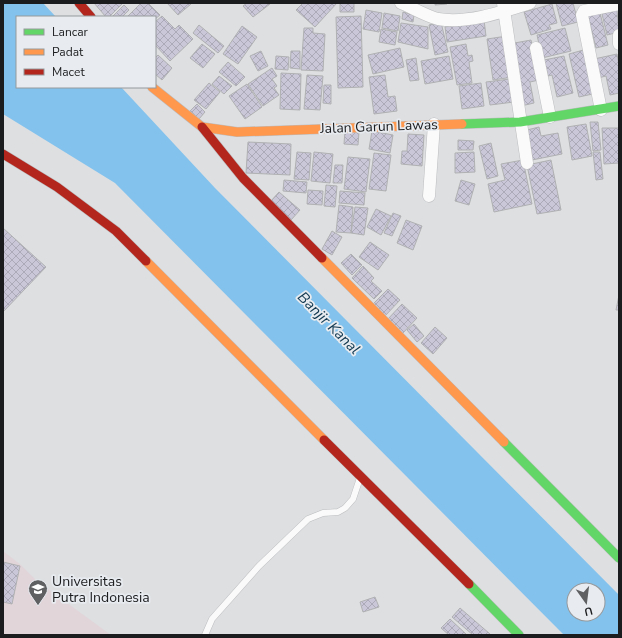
<svg xmlns="http://www.w3.org/2000/svg" width="622" height="638" font-family="'Nunito Sans',sans-serif">
<defs>
<pattern id="building-cross-hatch" width="8" height="8" patternUnits="userSpaceOnUse"><rect width="8" height="8" fill="#c9c7d8"/><path d="M0 0l8 8M0 8l8-8" fill="none" stroke="#acaab9"/></pattern>
</defs>
<rect width="100%" height="100%" fill="#dddfe1"/>
<path fill="#e2d5da" d="M3 551 21 565 37 581 111 635H3Z"/>
<path fill="#83c2ed" fill-rule="evenodd" d="M3 3H43L56 17H17V87H121L215 188 619 595V635H564L115 183 3 114ZM574 590H598V614H574Z"/>
<path fill="url(#building-cross-hatch)" stroke="#b0b1b2" d="M94 3H123L109 17H106Z
M141 3H148L160 15 155 19V17H127Z
M167 3H190L191 4 178 15Z
M247 3H270V4L253 17 243 6Z
M303 3H337L315 27 296 10Z
M340 3H354V12H340Z
M435 3H447V4L435 5Z
M556 3H573L578 22 562 26Z
M552 4 557 23 549 25 551 29 531 35 524 12Z
M124 5 129 10 122 17H112Z
M366 10 382 13 379 32 363 29Z
M617 10 619 32 607 35 602 14Z
M403 12 414 15 413 22 402 19Z
M384 13 400 16 398 31 382 28Z
M600 13 608 45 596 48 588 16Z
M162 16 175 29 179 25 193 39 170 61 155 45V22Z
M361 16 363 87 338 88 336 17Z
M484 20 486 36 447 42 445 27Z
M441 22 448 52 435 55 429 25Z
M401 23 428 27V49L398 42Z
M199 25 224 46 218 53 193 33Z
M242 26 257 37 238 64 223 54Z
M304 28H313V33L325 34 323 71 301 70Z
M565 28 571 51 542 58 537 35Z
M381 29 397 32 395 45 379 42Z
M507 36 513 77 493 80 487 39Z
M531 40 539 80 530 82 534 103 521 106 509 44Z
M202 44 215 54 203 68 190 58Z
M466 44 468 56 472 55 473 61 469 62 472 83 457 85 450 47Z
M400 48 404 67 373 74 368 55Z
M587 49 597 93 579 97 569 54Z
M261 51 268 66 258 71 250 56Z
M291 51H300V69L290 68Z
M617 54 619 65V93L610 95 606 76 598 78 594 59Z
M158 55 172 68 162 80 155 74V58Z
M276 56 289 57 288 70 275 69Z
M449 56 453 79 425 84 421 61Z
M564 56 573 93 557 97 552 75 548 76 544 60Z
M416 58 419 80 410 81 406 60Z
M228 62 245 77 236 86 219 72Z
M272 68 277 76 272 79 277 86 274 88 279 95 263 106 248 84Z
M281 73 301 74 300 110 280 109Z
M307 75 323 76 320 110 304 109Z
M385 75 388 97 395 96 397 111 374 114 369 77Z
M219 76 232 86 224 94 212 84Z
M510 79 514 102 490 105 486 82Z
M209 83 220 92 206 109 194 100Z
M481 83 484 106 462 109 459 86Z
M247 84 262 107 245 119 229 96Z
M324 85H331V104L323 103Z
M197 104 205 112 199 119 190 111Z
M590 122H598L601 150 593 151Z
M586 124 592 156 572 160 567 127Z
M539 127 541 136 558 133 562 154 532 160 527 130Z
M602 128H619V163L604 164Z
M345 131 359 132 358 145 344 144Z
M372 131 393 135 390 153 369 149Z
M408 134 424 135 422 166 401 164 402 151H407Z
M458 140 474 141 473 150H458Z
M248 142 291 144 290 175 246 173Z
M491 143 498 176 487 179 479 146Z
M297 152 311 153 309 180 294 179Z
M314 152 333 154 330 183 311 181Z
M474 152 475 172 455 173V153Z
M593 152H600L603 179 596 180Z
M374 153 391 155 386 191 369 189Z
M348 157 370 159 366 192 344 189Z
M523 160 532 204 494 212 488 184 505 180 501 164Z
M551 160 561 210 537 214 527 165Z
M335 165H343L342 183H333Z
M284 180 307 182 306 193 283 191Z
M461 180 475 184 469 205 455 201Z
M326 185 337 186 335 207 324 206Z
M308 190 323 191 322 205 307 204Z
M340 191 365 193 364 205 339 203Z
M279 192 300 210 291 220 270 202Z
M339 205 353 207 351 233 336 232Z
M355 207 368 208 364 235 351 233Z
M376 209 391 216 381 235 367 227Z
M393 213 401 216 392 236 384 233Z
M406 220 422 226 413 250 397 243Z
M3 228 46 267 3 312Z
M332 231 342 237 332 255 322 249Z
M370 242 389 255 378 270 359 257Z
M351 254 362 265 352 275 341 263Z
M363 266 374 278 371 281 382 291 374 299 352 278Z
M388 289 400 300 385 316 373 304Z
M619 295V310H616Z
M402 304 417 318 402 334 387 320Z
M414 324 424 336 417 342 407 330Z
M435 327 447 338 433 354 421 343Z
M3 562 20 566 12 604 3 602Z
M375 597 379 607 363 612 360 602Z
M460 608 490 634V635H473L452 617Z
M450 619 467 635H449L441 628Z"/>
<g fill="none" stroke-linecap="round" stroke-linejoin="round">
<defs>
<path id="lane" d="M205 635 212 619 259 566 308 519 323 513 338 512 345 508 353 499 360 478"/>
<path id="street" d="M401 3C413 8 426 16 438 19 468 24 502 12 530 3
M503 3 527 163
M619 35V44
M536 48 550 117
M601 110 582 15 584 11 619 4
M429 196 434 124"/>
<path id="fast" d="M462 124 520 122 619 106
M504 442 619 558
M469 584 519 635"/>
<path id="slow" d="M152 87 202 127 237 132 462 124
M322 258 504 442
M146 261 324 440"/>
<path id="jam" d="M79 3 91 17
M202 127 243 178 322 258
M3 154 57 187 116 231 146 261
M324 440 469 584"/>
</defs>
<use href="#lane" stroke="#bcbdbf" stroke-width="7"/>
<use href="#street" stroke="#bcbdbf" stroke-width="13"/>
<use href="#fast" stroke="#bcbdbf" stroke-width="10"/>
<use href="#slow" stroke="#bcbdbf" stroke-width="10"/>
<use href="#jam" stroke="#bcbdbf" stroke-width="10"/>
<use href="#lane" stroke="#fafafa" stroke-width="6"/>
<use href="#street" stroke="#fafafa" stroke-width="12"/>
<use href="#fast" stroke="#63d668" stroke-width="9"/>
<use href="#slow" stroke="#ff974d" stroke-width="9"/>
<use href="#jam" stroke="#b3261e" stroke-width="9"/>
</g>
<defs>
<symbol id="university-pin" viewBox="-11 -11 22 30"><path d="M0 17L-7.5 6A9.5 9.5 0 1 1 7.5 6Z" fill="#5f6062" stroke="#e8ecf0"/><path d="M0-5L7-2L0 1L-7-2ZM-4 1L0 2.5L4 1V4Q0 6-4 4Z" fill="#fff"/></symbol>
</defs>
<g fill-rule="evenodd">
<use href="#university-pin" x="27" y="578" width="22" height="30"/>
</g>
<g text-anchor="middle" stroke-width="3.5" stroke-linejoin="round" paint-order="stroke">
<g font-size="14" fill="#1b1c1e" stroke="#e8ecf0">
<text transform="translate(379 126) rotate(-2)" y="5">Jalan Garun Lawas</text>
</g>
<g font-size="14" fill="#1b1c1e" stroke="#e8ecf0" text-anchor="start">
<text x="52" y="586">Universitas<tspan x="52" dy="16">Putra Indonesia</tspan></text>
</g>
<g font-size="15" font-style="italic" fill="#113850" stroke="#e8ecf0">
<text transform="translate(329 323) rotate(45)" y="5">Banjir Kanal</text>
</g>
</g>
<rect width="622" height="638" fill="none" stroke="#1b1c1e" stroke-width="8"/>
<rect x="16" y="16" width="140" height="72" fill="#e8ecf0" stroke="#96999c"/>
<rect x="24" y="29" width="20" height="6" fill="#63d668" stroke="#96999c"/>
<text x="52" y="36" font-size="12" fill="#1b1c1e">Lancar</text>
<rect x="24" y="49" width="20" height="6" fill="#ff974d" stroke="#96999c"/>
<text x="52" y="56" font-size="12" fill="#1b1c1e">Padat</text>
<rect x="24" y="69" width="20" height="6" fill="#b3261e" stroke="#96999c"/>
<text x="52" y="76" font-size="12" fill="#1b1c1e">Macet</text>
<g transform="translate(586 602) rotate(166)"><circle r="19" fill="#e8ecf0" stroke="#96999c"/>
<path d="M0-3L7 15L0 10L-7 15Z" fill="#5f6062"/>
<text y="-6" font-size="11" font-weight="bold" text-anchor="middle" fill="#1b1c1e">U</text>
</g>
</svg>
